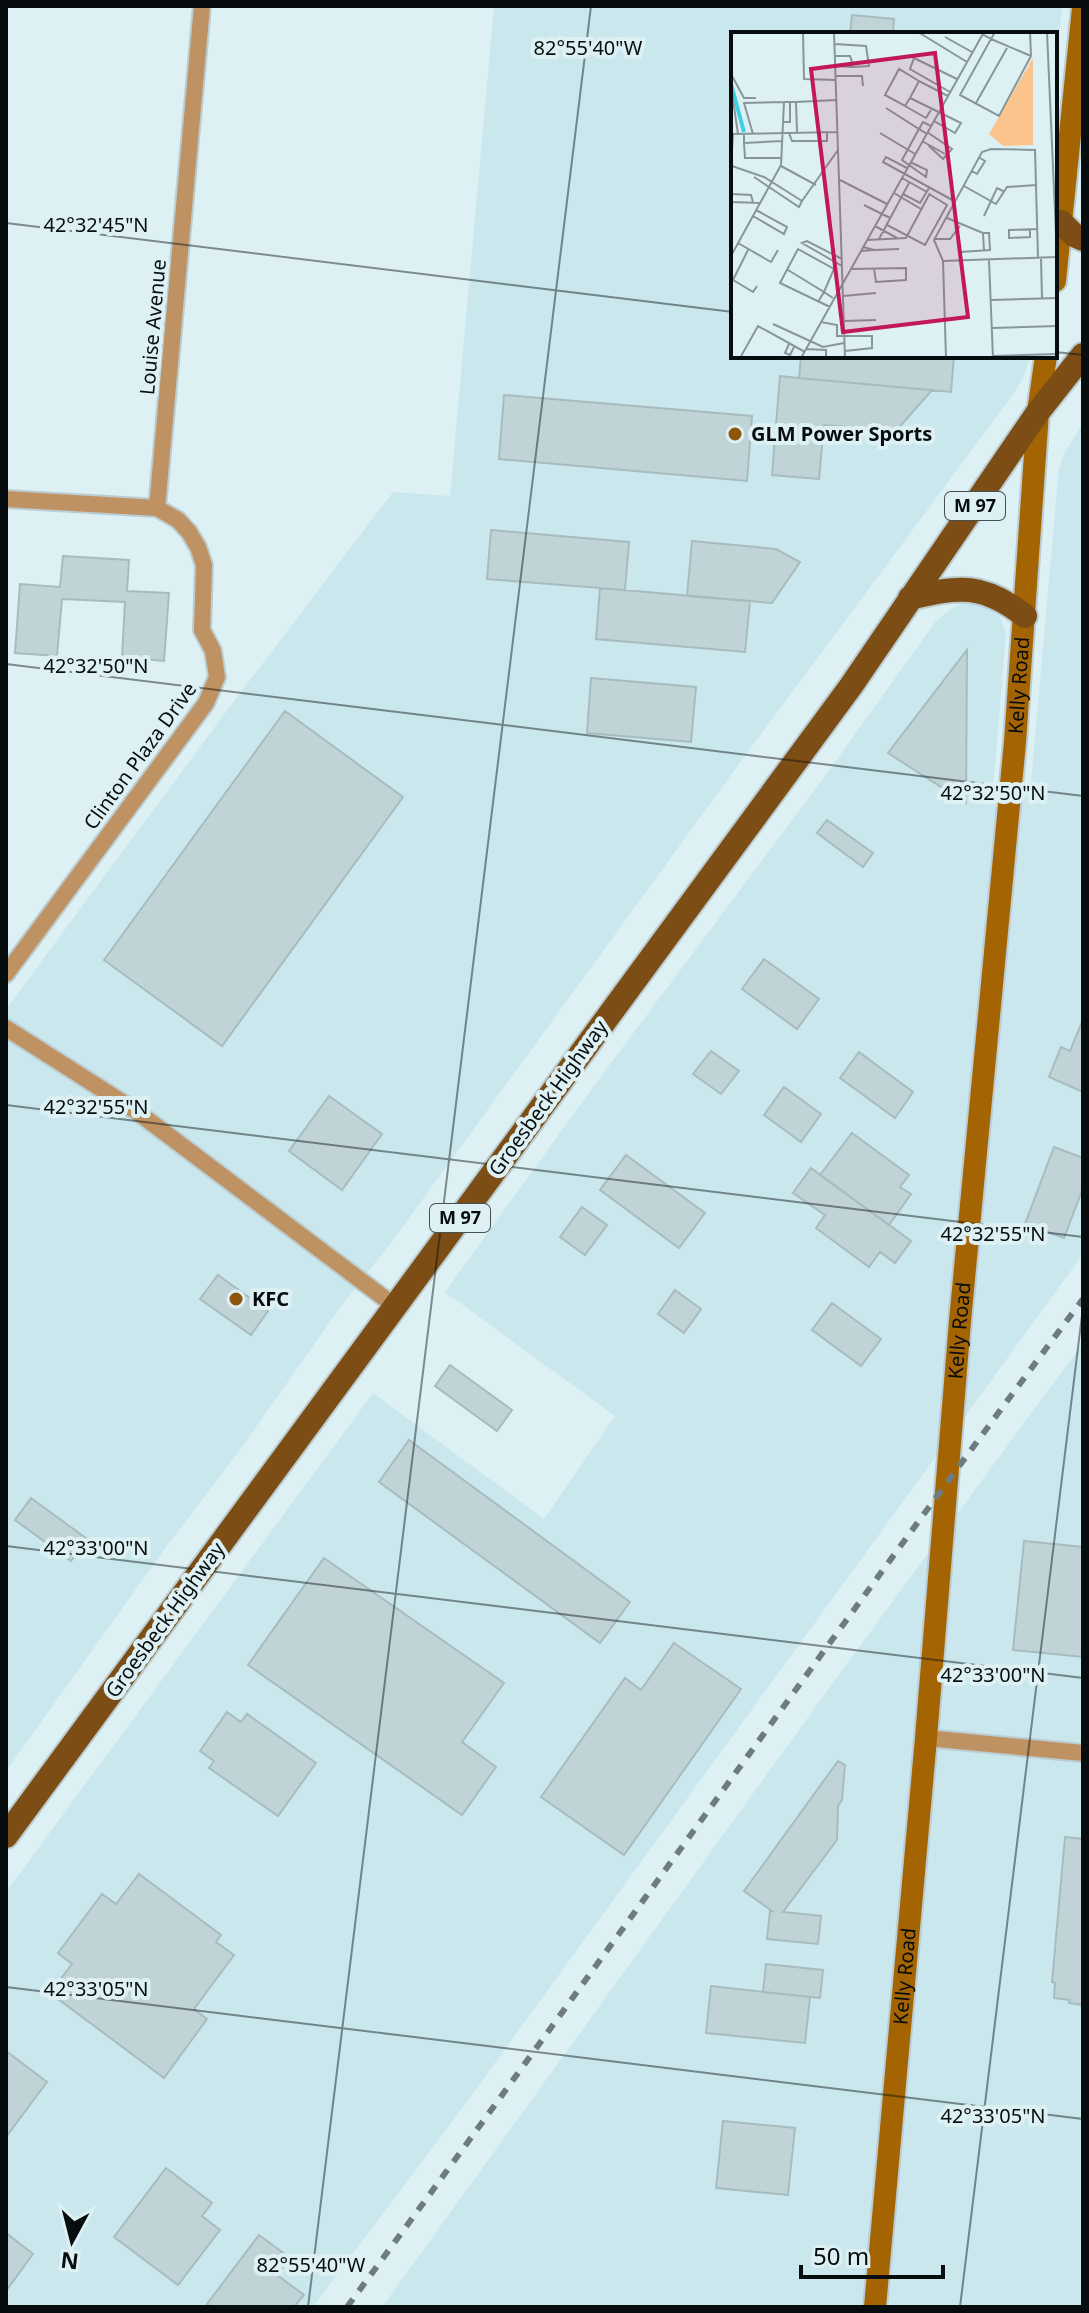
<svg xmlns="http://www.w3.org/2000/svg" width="1089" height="2313" font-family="'Noto Sans',sans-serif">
<rect width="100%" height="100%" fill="#ddf1f5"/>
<path fill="#c9e7ec" d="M494 6H1062L1055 84V34H733V356H1030L1027 367 1021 382 1006 404 744 757 396 1236 339 1309 237 1454 166 1547 6 1771V1009L234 701 393 492 450 496Z
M1083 424V1254L452 2122 313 2307H6V1892L373 1393 544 1519 615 1416 445 1292 599 1079 820 783 936 621 949 610 963 603 977 602 990 608 1001 619 1006 633 993 790 1030 793 1059 468 1066 450Z
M1083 1343V2307H382L843 1669Z"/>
<path fill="#c0d4d8" stroke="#a8bcbf" stroke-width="2" d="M852 15 894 19 893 32 914 34H850Z
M801 356H954L951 392 799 378Z
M780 376 799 378 932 390 896 431 824 425 819 479 772 475Z
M504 395 752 416 747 481 499 459Z
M491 530 629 542 625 590 487 579Z
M692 541 776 549 800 562 772 603 687 596Z
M63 556 129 560 127 591 169 593 164 661 122 657 125 602 62 599 57 656 15 653 20 584 60 587Z
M600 588 750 601 745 652 596 639Z
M967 650 966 803 888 753Z
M591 678 696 687 691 742 587 733Z
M285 711 403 797 222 1046 104 960Z
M827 820 873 853 863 867 817 833Z
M764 959 819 999 797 1029 742 989Z
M1082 1022H1083V1092L1049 1077 1061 1047 1070 1051Z
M711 1051 739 1071 721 1094 693 1074Z
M859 1052 913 1092 895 1118 840 1078Z
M784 1087 821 1114 801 1142 764 1115Z
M329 1096 382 1134 342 1190 289 1151Z
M852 1133 909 1175 900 1187 911 1194 889 1225 820 1175Z
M1054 1147 1083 1158V1188L1064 1238 1025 1224Z
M626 1155 705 1213 679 1248 600 1190Z
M811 1168 911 1241 895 1263 880 1252 869 1267 816 1228 825 1215 793 1193Z
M582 1207 607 1225 585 1255 560 1237Z
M218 1275 268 1311 251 1335 200 1299Z
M675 1290 701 1309 684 1333 658 1314Z
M832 1303 881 1339 861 1366 812 1330Z
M450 1365 512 1410 497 1431 435 1386Z
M409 1440 630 1602 600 1643 379 1482Z
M31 1498 87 1539 71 1561 15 1520Z
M1024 1541 1083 1547V1657L1013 1650Z
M324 1558 504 1683 462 1742 496 1767 462 1815 248 1665Z
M674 1643 741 1689 624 1855 541 1797 625 1678 641 1690Z
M227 1712 241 1722 247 1714 316 1763 278 1816 209 1768 214 1761 200 1751Z
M838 1761 845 1765 842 1800 838 1806 837 1840 783 1912 821 1916 818 1944 767 1939 770 1911H772L744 1891Z
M1065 1837 1083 1839V2005L1069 2003V2000L1054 1998 1055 1983 1052 1982Z
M139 1874 221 1935 216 1942 234 1955 194 2009 207 2019 164 2078 50 1993 72 1964 58 1953 102 1894 116 1904Z
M766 1964 823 1970 820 1998 763 1992Z
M711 1986 810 1997 805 2043 706 2033Z
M6 2051 47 2082 6 2137Z
M723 2121 795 2128 788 2195 716 2188Z
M166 2168 212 2203 202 2216 220 2230 178 2285 114 2237Z
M6 2233 33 2254 6 2291Z
M259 2235 290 2258 277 2275 304 2295 294 2307H211L207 2304Z"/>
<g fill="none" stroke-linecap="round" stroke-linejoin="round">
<defs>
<path id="street" d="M6 499 157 508 178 520 189 532 198 547 204 565 202 630 213 651 217 677 206 703 6 974
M157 508 202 6
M6 1028 136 1111 396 1307
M926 1738 1083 1753"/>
<g id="secondary">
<path d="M1055 281 1083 8"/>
<path id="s1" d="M875 2307 926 1738 960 1321 1015 742 1038 412 1046 356"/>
</g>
<path id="primary" d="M1061 222 1074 235 1083 239
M910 598C959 586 983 583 1025 616
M6 1836 851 686 1038 412 1083 355"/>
</defs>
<use href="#street" stroke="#bbcdd0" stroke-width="20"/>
<use href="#secondary" stroke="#bbcdd0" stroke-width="26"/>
<use href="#primary" stroke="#bbcdd0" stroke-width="28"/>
<use href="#street" stroke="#bf9264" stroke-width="16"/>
<use href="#secondary" stroke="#a56402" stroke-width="22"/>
<use href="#primary" stroke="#7c4e15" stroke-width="24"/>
<path stroke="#6f7c7f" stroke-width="6" stroke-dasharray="10 10" stroke-linecap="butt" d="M347 2307C594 1972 834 1632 1083 1299"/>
</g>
<path fill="none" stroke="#070d0f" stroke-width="2" stroke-opacity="0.45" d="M6 223 733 312M1055 352 1083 355M6 664 1083 796M6 1105 1083 1237M6 1546 1083 1678M6 1987 1083 2119M308 2307 591 6M960 2307 1083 1307"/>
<g fill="#8d560a" stroke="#ddf1f5" stroke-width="3">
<circle cx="735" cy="434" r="8"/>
<circle cx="236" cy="1299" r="8"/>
</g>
<g text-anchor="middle" stroke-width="8" stroke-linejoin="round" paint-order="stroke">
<g fill="#ddf1f5" stroke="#475154" stroke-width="2">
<rect x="945" y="492" width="60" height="28" rx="6"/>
<rect x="430" y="1204" width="60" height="28" rx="6"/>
</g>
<g font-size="18" font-weight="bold" fill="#070d0f">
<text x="975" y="512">M 97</text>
<text x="460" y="1224">M 97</text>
</g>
<g font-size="20" fill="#070d0f" stroke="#ddf1f5">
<text transform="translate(153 327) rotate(-85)" y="7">Louise Avenue</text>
<text dy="7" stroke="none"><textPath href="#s1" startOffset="1628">Kelly Road</textPath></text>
<text transform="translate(140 756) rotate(-54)" y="7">Clinton Plaza Drive</text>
<text transform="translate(548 1098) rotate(-54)" y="7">Groesbeck Highway</text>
<text dy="7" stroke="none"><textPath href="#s1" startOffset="980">Kelly Road</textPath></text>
<text transform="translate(165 1620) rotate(-54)" y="7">Groesbeck Highway</text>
<text dy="7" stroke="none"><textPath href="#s1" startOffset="332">Kelly Road</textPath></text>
</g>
<g font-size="20" font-weight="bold" fill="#070d0f" stroke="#ddf1f5" text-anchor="start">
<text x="751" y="441">GLM Power Sports</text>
<text x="252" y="1306">KFC</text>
</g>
</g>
<g transform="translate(731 32)">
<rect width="326" height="326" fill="#ddf1f5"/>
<path d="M302 26V113L272 114 258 102Z" fill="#fbc48d"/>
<path fill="none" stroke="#3ed1e6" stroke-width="4" d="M0 52 13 100"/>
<path fill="none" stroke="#879699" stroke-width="2" d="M72 0 73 47 105 48M103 0 114 326M187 0 236 30M264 0 260 7 300 24M316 0 326 225M251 2 260 7 229 63 268 84 300 24 299 0M214 5 241 20M104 12 135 14 138 34 121 35M104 24H119L121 30V35L105 34M0 42 13 66H25M105 44H131L132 54M0 54 7 102M219 60 179 37 183 26 226 47M179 66 174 74 154 63 168 37 188 49M53 70H65L66 100M65 70 105 68M245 71 276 16M174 74 195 86 200 78M155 76 188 97 192 90 200 94M203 89 224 101 230 91 179 66 188 49 217 64M53 90H59V71M196 100 221 117 212 127 197 113M58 101 61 109H96V100M149 101 184 122M0 102 107 100M13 102V111L51 109M191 109 214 122M13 111 14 126H51M179 130 196 138 195 145 171 128 188 97 196 102M0 134 2 102M1 134 33 145 71 169 68 175 23 145M50 134 85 153M176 136 155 125 152 130 225 170M241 139 246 142 254 129 249 126M171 146 196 160M109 148 156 172M233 154 265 172 276 155 305 153M163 161 190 177M0 162 20 163 22 170M172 162 189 171 198 156M71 169 107 118M0 170 30 171M133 173 159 186M22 184 53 202 56 195 25 178M253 184 266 156 272 159M216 186 252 201M156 193 194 213 216 173 198 162M144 194 166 206M299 198V205L278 206V198L307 197M148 207 178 151M204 207H219L229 194M136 208 175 206 199 161M7 211 40 230 47 218M143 218 168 217M130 219 143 218 132 215M0 224 50 133 53 70 13 71 22 102M310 226 311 266M111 227 76 209 71 211 111 234M230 228V220L259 218 258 201H252L253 219M258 228 262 326M212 229 203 208 251 120 260 117 304 118 307 226M212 229 326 225M212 229 215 326M121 237 175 236V248L145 250 143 237M57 238 93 260 87 270M2 248 17 218M2 248 22 260 26 254M112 264 145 261M260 268 326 266M99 275 49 251 67 217 103 237 93 260 102 266M113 289 145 288M90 290 106 293V304H141V316L114 319M42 292 92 315 113 311M261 296 326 294M58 312 54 321 59 323 63 315M75 317 95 318V326M262 324 326 322M9 326 27 294 74 320M70 326 253 0"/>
<path fill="#c2185b" fill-opacity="0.15" stroke="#c2185b" stroke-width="4" d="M204 21 237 285 112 300 80 37Z"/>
<rect width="326" height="326" fill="none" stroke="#070d0f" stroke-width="4"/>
</g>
<g font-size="20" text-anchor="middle" fill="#070d0f" stroke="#ddf1f5" stroke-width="8" stroke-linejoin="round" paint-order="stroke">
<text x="588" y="55">82°55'40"W</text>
<text x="96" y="232">42°32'45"N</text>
<text x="96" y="673">42°32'50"N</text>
<text x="993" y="800">42°32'50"N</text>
<text x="96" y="1114">42°32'55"N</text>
<text x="993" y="1241">42°32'55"N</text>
<text x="96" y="1555">42°33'00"N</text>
<text x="993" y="1682">42°33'00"N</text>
<text x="96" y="1996">42°33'05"N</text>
<text x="993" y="2123">42°33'05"N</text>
<text x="311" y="2272">82°55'40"W</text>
</g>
<rect width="1089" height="2313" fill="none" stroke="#070d0f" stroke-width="16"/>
<g transform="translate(72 2241) rotate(187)" stroke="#ddf1f5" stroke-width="6" paint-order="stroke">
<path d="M0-6L14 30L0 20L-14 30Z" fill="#070d0f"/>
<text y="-12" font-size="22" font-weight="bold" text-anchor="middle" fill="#070d0f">N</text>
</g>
<path d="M801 2265v12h142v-12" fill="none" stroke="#070d0f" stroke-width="4"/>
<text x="813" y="2265" font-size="24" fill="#070d0f" stroke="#ddf1f5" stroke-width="6" paint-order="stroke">50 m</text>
</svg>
